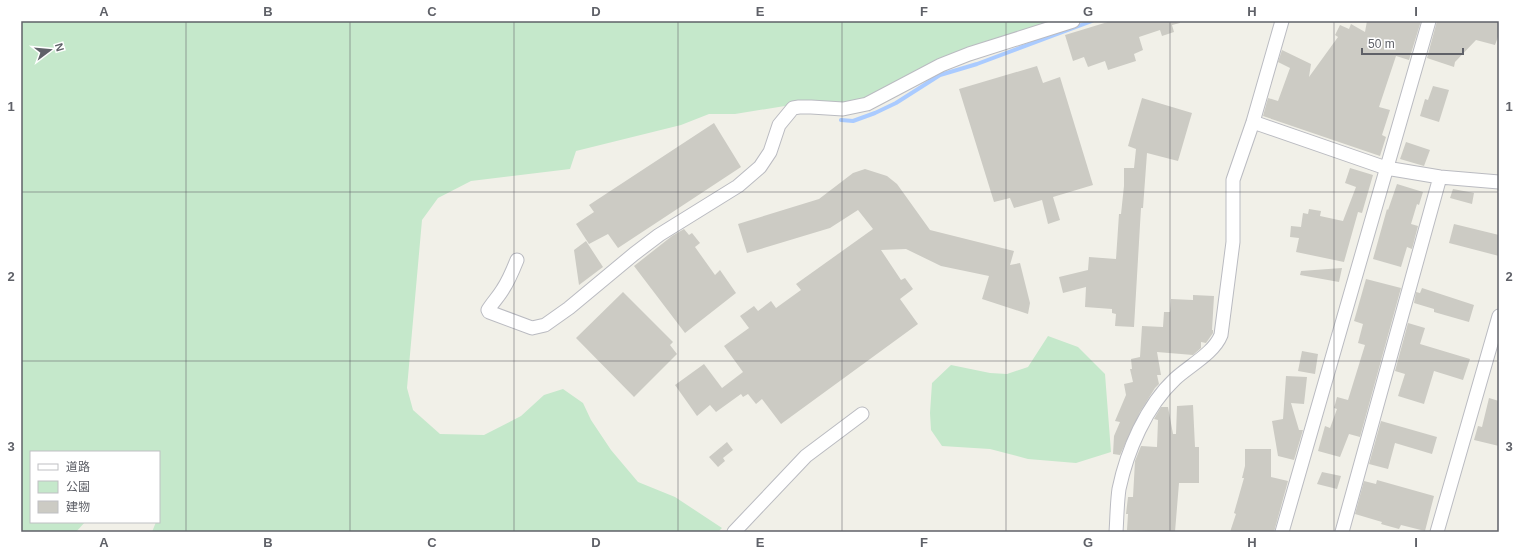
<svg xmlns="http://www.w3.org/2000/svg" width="1520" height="553" font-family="Helvetica,'Noto Sans JP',sans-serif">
<rect width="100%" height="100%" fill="#f1f0e8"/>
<path fill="#c5e8cb" d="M21 21H403L411 22 415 21H1060L861 104 803 103 735 114H709L681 125 576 151 570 169 471 181 438 198 422 220 407 388 413 410 440 434 484 435 521 416 544 395 563 389 583 403 591 420 611 450 638 482 675 497 722 528 718 532H152L156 522H159V452H31V522H85L76 532H21Z
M1048 336 1078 347 1105 374 1111 452 1076 463 1028 459 990 449 942 446 931 430 930 413 932 383 951 365 990 373 1007 374 1028 367Z"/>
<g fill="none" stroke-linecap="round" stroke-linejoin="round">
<path stroke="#aacbff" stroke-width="4" d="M841 120 853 121 875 113 896 103 940 75 977 64 1092 21"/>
</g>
<path fill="#cccbc4" d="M1111 21H1180V23L1172 25 1174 32 1162 36 1160 30 1139 37 1143 50 1134 54 1136 61 1108 70 1105 61 1088 67 1084 57 1073 61 1065 35Z
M1367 21H1421L1409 60 1396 56 1379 107 1390 110 1382 135 1386 137 1380 156 1263 116 1268 98 1278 101 1290 68 1278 62 1282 50 1311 64 1309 77 1338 37 1335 35 1340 25 1349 29 1351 24 1365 32Z
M1437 21H1499V34L1495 45 1476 40 1455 62 1454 67 1427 58Z
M1037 66 1043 83 1060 77 1093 185 1053 197 1060 220 1048 224 1042 200 1014 208 1010 198 994 202 959 89Z
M1433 86 1449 90 1439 122 1420 116 1425 99 1428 100Z
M1142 98 1192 113 1178 161 1147 153 1143 208H1141L1134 327 1115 326 1116 314 1112 313V309L1085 307 1086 287 1063 293 1059 277 1088 270 1089 257 1116 259 1119 214H1121L1124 186V168H1134L1136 149 1128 146Z
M714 123 741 167 618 248 608 234 589 244 576 224 594 212 589 205Z
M1406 142 1430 150 1424 166 1400 159Z
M1350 168 1373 175 1362 213 1358 212 1344 262 1296 252 1299 238 1290 237 1291 226 1301 227 1303 213 1308 214 1309 209 1321 211 1320 216 1343 221 1356 187 1345 183Z
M865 169 887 176 897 184 930 230 1014 251 1010 265 1020 263 1030 303 1028 314 982 299 989 276 941 266 906 249 881 250 901 280 905 278 913 289 900 299 918 324 781 424 762 399 756 404 748 394 743 397 741 394 716 412 710 405 697 416 675 385 704 364 722 388 743 372 724 346 749 328 740 316 754 306 758 311 771 301 776 308 801 290 796 284 873 229 858 210 830 228 747 253 738 224 819 199 853 173Z
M1397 184 1423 192 1419 205 1417 204 1411 224 1418 226 1412 249 1407 247 1401 267 1373 259 1387 209 1388 210Z
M1453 189 1474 193 1472 204 1450 198Z
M1454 224 1499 235V256L1449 243Z
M684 229 689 235 692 233 700 243 695 247 715 275 720 270 736 293 685 333 634 266 672 236Z
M586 241 603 267 579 285 574 250Z
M1342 268 1339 282 1300 275 1301 271Z
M1366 279 1401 288 1360 437 1349 434 1340 457 1318 451 1325 426 1330 428 1337 409 1334 408 1337 397 1348 400 1365 345 1358 343 1363 324 1354 321Z
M1422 288 1474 305 1469 322 1434 312V309L1414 303 1416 292 1420 293Z
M623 292 673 342 670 345 677 354 634 397 576 338Z
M1193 295 1214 296 1212 330H1213V333L1206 343 1201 342V348L1193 355 1157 352 1161 375H1157L1159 384 1155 388 1140 412 1120 455 1113 454 1114 436 1120 422 1115 421 1126 395 1124 384 1133 382 1130 369H1132L1131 359 1140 357 1142 326 1163 327 1164 312H1170L1171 299 1193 300Z
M1408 323 1425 328 1420 344 1470 359 1463 380 1434 371 1424 404 1398 396 1405 374 1395 371Z
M1302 351 1318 354 1315 374 1298 371Z
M1286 376 1307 377 1304 404 1291 403 1299 430H1303L1294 460 1278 456 1272 421 1283 419Z
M1489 398 1499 401V446L1474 440 1478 426 1482 427Z
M1193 405 1195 447H1199V483H1179L1175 532 1127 530 1128 514H1126L1128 497H1133L1135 461 1141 446 1157 447 1158 420 1154 419 1161 407H1168L1173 434H1176L1177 406Z
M1381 421 1437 437 1432 454 1395 443 1388 469 1369 464Z
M727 442 733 450 723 458 725 461 718 467 709 457Z
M1245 449H1271V477L1288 481 1274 532H1230L1236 514 1234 513 1244 478H1242L1245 466Z
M1322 472 1341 476 1337 489 1317 484Z
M1377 480 1434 496 1425 531 1401 525 1399 529 1381 524 1382 522 1355 514 1364 481 1376 484Z"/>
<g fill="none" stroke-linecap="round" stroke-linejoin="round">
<defs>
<path id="minor" d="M1253 122 1386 168 1440 177 1499 182
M517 260C513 270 509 280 503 289 499 296 493 302 488 310L489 312 532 328 545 325 569 308 634 254 659 235 738 186 760 167 770 152 779 125 793 108 799 107H811L843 109 867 104 941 65 969 54 1073 21
M734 532 806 456 862 414
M1116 532C1117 518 1117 503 1119 489 1127 451 1146 406 1175 379 1189 366 1214 353 1221 335L1233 242V180L1253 122 1282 21
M1282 532 1429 21
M1342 532 1440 177
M1437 532 1499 316"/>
</defs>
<use href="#minor" stroke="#babbc1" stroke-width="15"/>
<use href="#minor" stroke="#fff" stroke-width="13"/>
</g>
<path fill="none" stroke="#5f6168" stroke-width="1" stroke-opacity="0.55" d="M186 21V532M350 21V532M514 21V532M678 21V532M842 21V532M1006 21V532M1170 21V532M1334 21V532M21 192H1499M21 361H1499"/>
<rect width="1520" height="553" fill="none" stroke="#ffffff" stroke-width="44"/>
<rect x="30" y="451" width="130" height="72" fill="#ffffff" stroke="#bfc0c3"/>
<rect x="38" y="464" width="20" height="6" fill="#ffffff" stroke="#bfc0c3"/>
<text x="66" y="471" font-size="12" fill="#5f6168">道路</text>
<rect x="38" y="481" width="20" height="12" fill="#c5e8cb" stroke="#bfc0c3"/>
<text x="66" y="491" font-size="12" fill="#5f6168">公園</text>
<rect x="38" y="501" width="20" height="12" fill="#cccbc4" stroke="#bfc0c3"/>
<text x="66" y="511" font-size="12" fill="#5f6168">建物</text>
<g transform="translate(50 50) rotate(74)" stroke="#ffffff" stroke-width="3" paint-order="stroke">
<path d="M0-3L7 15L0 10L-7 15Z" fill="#5f6168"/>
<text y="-6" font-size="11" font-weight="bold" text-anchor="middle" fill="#5f6168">N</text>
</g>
<path d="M1362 48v6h101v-6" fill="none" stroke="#5f6168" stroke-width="2"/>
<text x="1368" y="48" font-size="12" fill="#5f6168" stroke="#ffffff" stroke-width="3" paint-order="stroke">50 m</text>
<rect x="22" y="22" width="1476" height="509" fill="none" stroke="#5f6168" stroke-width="1.5"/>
<g font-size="13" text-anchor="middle" font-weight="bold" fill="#5f6168">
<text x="104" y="16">A</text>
<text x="268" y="16">B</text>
<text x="432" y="16">C</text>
<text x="596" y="16">D</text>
<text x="760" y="16">E</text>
<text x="924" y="16">F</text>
<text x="1088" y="16">G</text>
<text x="1252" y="16">H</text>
<text x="1416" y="16">I</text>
<text x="11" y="111">1</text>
<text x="1509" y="111">1</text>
<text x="11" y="281">2</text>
<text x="1509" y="281">2</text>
<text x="11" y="451">3</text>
<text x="1509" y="451">3</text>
<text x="104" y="547">A</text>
<text x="268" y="547">B</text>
<text x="432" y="547">C</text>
<text x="596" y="547">D</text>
<text x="760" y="547">E</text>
<text x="924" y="547">F</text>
<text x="1088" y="547">G</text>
<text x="1252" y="547">H</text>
<text x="1416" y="547">I</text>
</g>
</svg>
